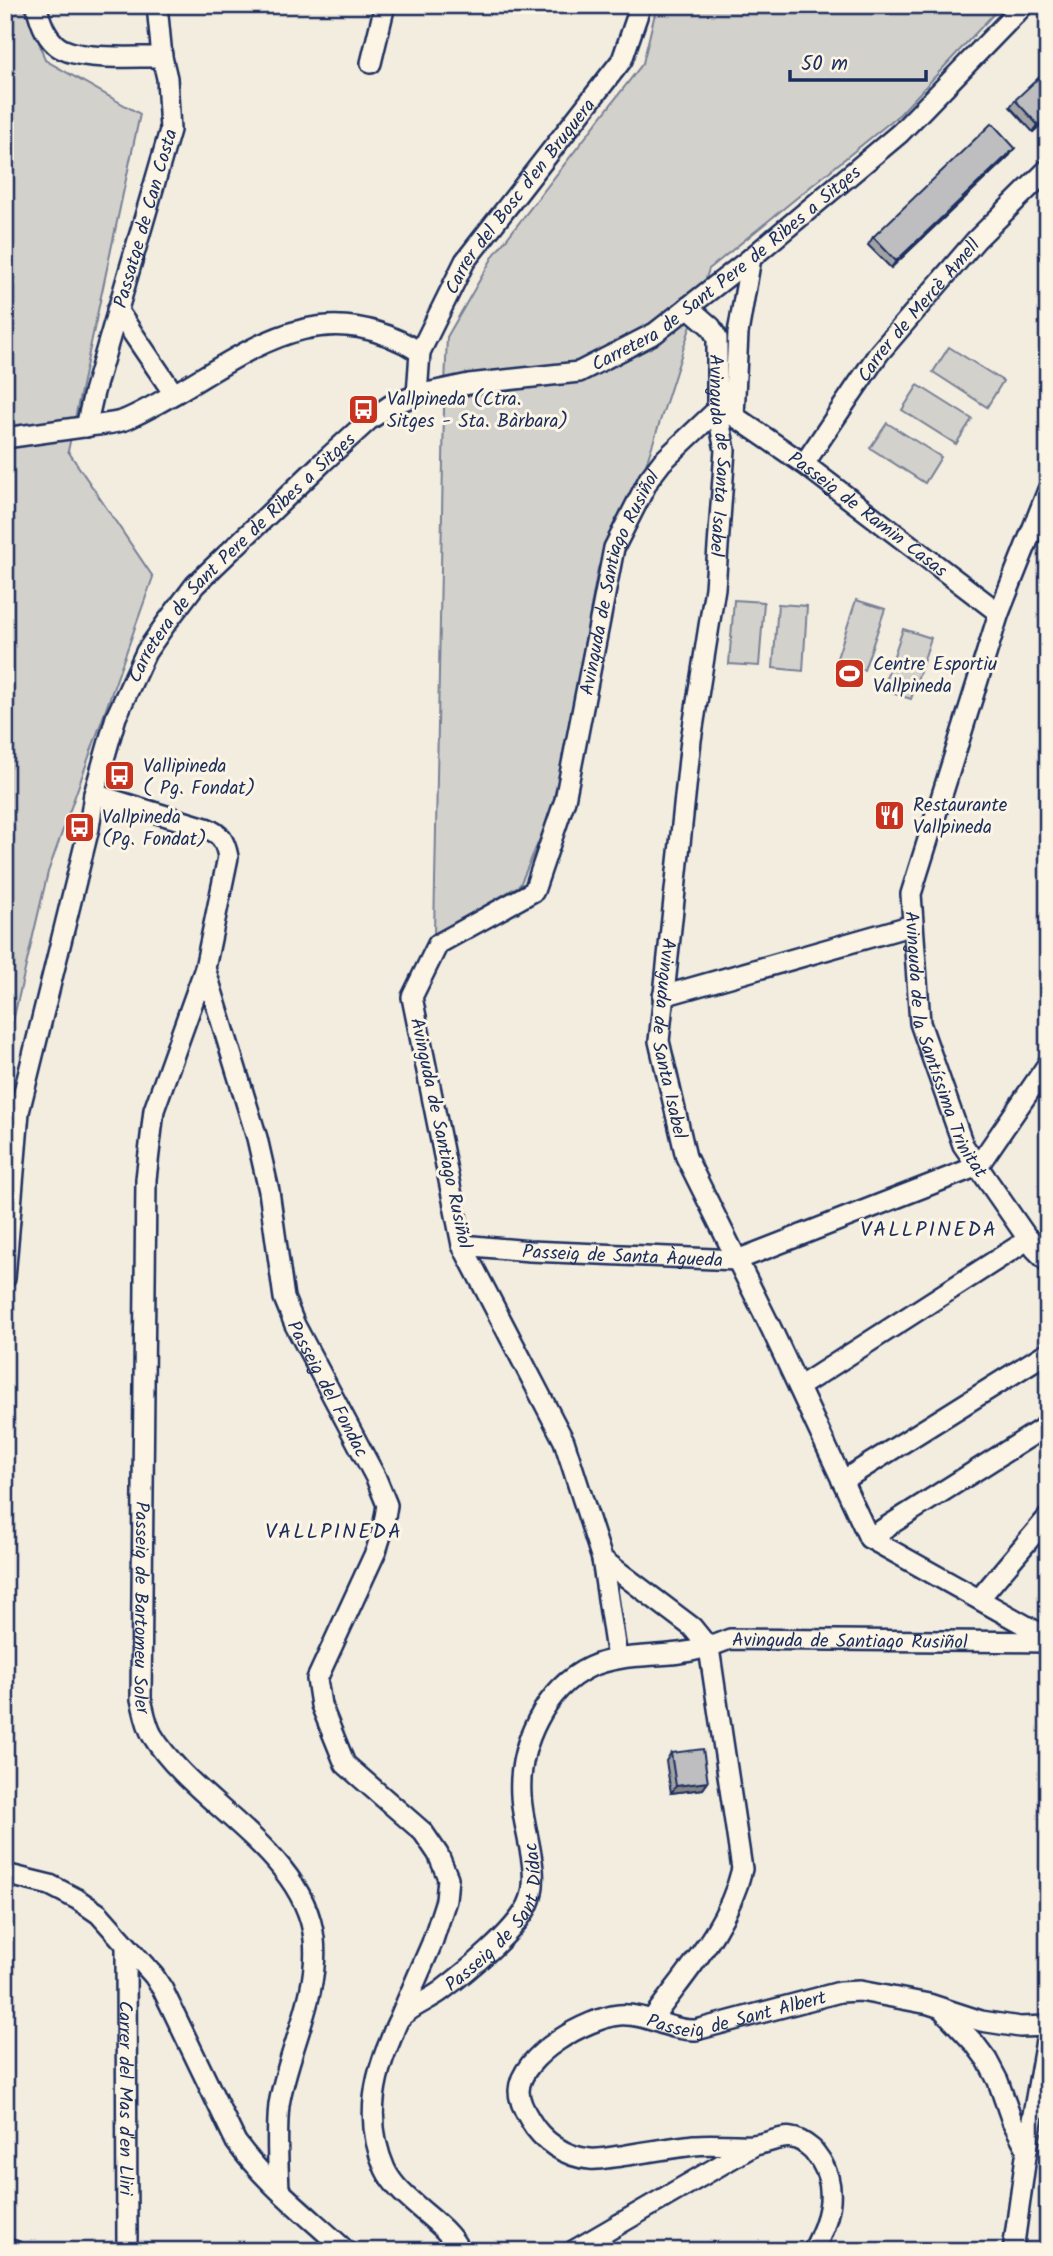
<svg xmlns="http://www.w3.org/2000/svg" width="1053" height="2256" font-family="Kalam,sans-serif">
<rect width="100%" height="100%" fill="#f3ede0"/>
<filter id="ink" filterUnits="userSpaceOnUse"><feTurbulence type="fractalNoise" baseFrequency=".0143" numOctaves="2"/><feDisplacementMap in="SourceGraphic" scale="14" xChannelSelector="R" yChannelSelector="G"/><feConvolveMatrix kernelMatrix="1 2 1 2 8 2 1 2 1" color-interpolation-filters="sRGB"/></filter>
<g filter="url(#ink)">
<path fill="#d3d1cc" stroke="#778095" stroke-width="2" d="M5 5H27L45 60 140 114 68 451 153 577 48 872 5 1055Z
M657 5H1002L900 114 709 269 644 471 598 568 557 799 520 885 434 935 444 409 447 337 494 255 643 63Z
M949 347 1003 381 987 407 933 372Z
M918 385 972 419 956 444 902 410Z
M887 423 941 457 925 483 870 448Z
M734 600 764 602 759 666 729 664Z
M856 600 885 609 864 670 836 661Z
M778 604 807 606 803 671 773 668Z
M903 629 931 638 911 699 882 690Z"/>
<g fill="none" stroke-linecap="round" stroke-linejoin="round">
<defs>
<g id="minor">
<path d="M36 5C40 19 44 34 55 44 73 62 136 56 162 57"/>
<path d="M371 63 385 5"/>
<path id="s1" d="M688 307 711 327 717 338V410L725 450 715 588 691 740 659 1041 686 1157 771 1328 869 1538 1048 1638"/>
<path d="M117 310 174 394"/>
<path id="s2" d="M417 395 420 352 465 261 622 60 641 5"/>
<path id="s3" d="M717 410 734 416 804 464 999 613"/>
<path d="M734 416 738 333 751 258"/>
<path id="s4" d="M86 427 94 392 170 130 167 78 162 57 157 5"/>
<path d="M5 438C34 434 62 430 90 426 102 424 116 424 127 419 229 373 304 280 420 352"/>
<path id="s5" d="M804 464 879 353 976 240 1048 169"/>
<path id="s6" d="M1048 490 999 613 911 894 920 1023 963 1145 1035 1249 1048 1262"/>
<path id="s7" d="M94 794 206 828C221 834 225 841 228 857L205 968 257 1138 269 1191 284 1298 295 1325 376 1478 387 1505 383 1529 376 1551 317 1679 321 1705 345 1764 423 1832 438 1854 448 1878 446 1900 432 1943 400 2017"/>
<path id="s8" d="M205 968 154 1110 146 1179 141 1699C144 1711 146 1724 152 1735 193 1803 305 1852 314 1939 320 1995 287 2052 279 2105 276 2133 278 2163 279 2190"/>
<path d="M663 996 913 925"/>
<path id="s9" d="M462 1245 530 1251 737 1260 978 1166 1048 1064"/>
<path id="s10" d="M5 1278 19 1112 89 828 94 794 116 717 146 652 167 622 195 585 323 462 369 420 391 405 417 395 469 384 579 372 655 333 751 258 900 133 1024 5"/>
<path d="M799 1387 1029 1239"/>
<path d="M842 1481 1048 1352"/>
<path d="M869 1538 1048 1425"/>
<path d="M602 1559 692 1627 709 1648"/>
<path d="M979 1599 1048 1517"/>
<path id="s11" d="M617 1658 602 1559 564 1441 462 1245 412 997 438 944 534 891 565 800 614 548 649 479 662 462 717 410"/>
<path d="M5 1874 50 1885 77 1899 99 1914 154 1976 163 1990 236 2142C266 2184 309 2216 346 2251"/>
<path id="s12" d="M126 1946 127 2251"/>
<path d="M944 2011 975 2044 987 2060 998 2081 1012 2121 1027 2149"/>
<path d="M653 2018C687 1971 728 1927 742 1869L709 1648"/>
<path d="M5 2249 14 2251"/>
<path id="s13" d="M460 2251C443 2218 401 2203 385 2169 366 2126 372 2082 390 2041 393 2034 396 2022 401 2017 412 2006 429 2000 441 1991 466 1972 515 1932 528 1905 543 1875 522 1828 521 1795 518 1746 545 1688 590 1667 618 1654 650 1657 679 1653 697 1651 713 1646 730 1639L1048 1642"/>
<path d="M573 2251 755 2145"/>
<path id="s14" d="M813 2251C828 2222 839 2191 821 2161 818 2157 815 2152 812 2149 787 2127 777 2143 753 2145 733 2146 714 2143 694 2145 670 2148 645 2152 621 2156 611 2157 599 2160 590 2159 565 2157 542 2141 530 2120 525 2112 519 2101 519 2091 520 2055 588 2018 619 2015 647 2013 669 2031 696 2030L840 1992 860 1991 929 2004 981 2021 1020 2027 1048 2026"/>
<path d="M1013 2251 1027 2149 1048 2029"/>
</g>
</defs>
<use href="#minor" stroke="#1b2f5e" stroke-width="24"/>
<use href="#minor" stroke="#fcf5e5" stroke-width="19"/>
</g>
<path fill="#a3a3a5" stroke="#1b2f5e" stroke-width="2" d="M1015 100 1048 118 1033 132 1010 107Z
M1010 155 891 268 868 245 873 237Z
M671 1753 708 1782 703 1789 671 1793 666 1761Z"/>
<path fill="#858586" stroke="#1b2f5e" stroke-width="2" d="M1048 115V118L1033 132 1038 125Z
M1015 148 1010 155 891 268 896 261Z
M708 1782 703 1789 671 1793 676 1786Z"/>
<path fill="#bebec0" stroke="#1b2f5e" stroke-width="2" d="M1048 69V115L1038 125 1015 100Z
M992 123 1015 148 896 261 873 237Z
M703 1749 708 1782 676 1786 671 1753Z"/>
</g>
<defs>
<symbol id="bus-square" viewBox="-11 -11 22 22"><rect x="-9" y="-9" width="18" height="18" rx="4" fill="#c8321e" stroke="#fcf5e5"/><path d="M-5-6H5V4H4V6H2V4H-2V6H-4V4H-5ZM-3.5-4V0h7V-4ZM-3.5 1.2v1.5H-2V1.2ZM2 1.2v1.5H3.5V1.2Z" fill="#fff"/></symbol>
<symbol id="stadium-square" viewBox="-11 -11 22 22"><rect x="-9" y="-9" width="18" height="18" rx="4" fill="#c8321e" stroke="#fcf5e5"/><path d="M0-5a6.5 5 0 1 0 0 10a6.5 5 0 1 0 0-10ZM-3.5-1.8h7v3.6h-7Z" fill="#fff"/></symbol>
<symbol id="restaurant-square" viewBox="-11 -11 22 22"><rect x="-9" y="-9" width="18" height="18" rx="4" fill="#c8321e" stroke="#fcf5e5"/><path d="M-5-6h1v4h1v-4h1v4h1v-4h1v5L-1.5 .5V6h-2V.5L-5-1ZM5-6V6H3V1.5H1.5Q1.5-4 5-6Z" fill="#fff"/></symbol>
</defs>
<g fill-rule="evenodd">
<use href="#bus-square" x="346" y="392" width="35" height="35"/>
<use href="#stadium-square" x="832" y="656" width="35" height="35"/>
<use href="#bus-square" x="102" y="758" width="35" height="35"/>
<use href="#restaurant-square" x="872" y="798" width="35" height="35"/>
<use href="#bus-square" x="62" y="810" width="35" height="35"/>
</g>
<g text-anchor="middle" stroke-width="6" stroke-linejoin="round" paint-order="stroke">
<g font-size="19" fill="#1b2f5e" stroke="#fcf5e5">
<text dy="7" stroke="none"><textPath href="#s2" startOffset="229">Carrer del Bosc d'en Bruguera</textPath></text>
<text dy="7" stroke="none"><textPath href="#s4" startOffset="217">Passatge de Can Costa</textPath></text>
<text dy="7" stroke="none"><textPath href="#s10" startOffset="1367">Carretera de Sant Pere de Ribes a Sitges</textPath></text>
<text dy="7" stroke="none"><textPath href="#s5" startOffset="192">Carrer de Mercè Amell</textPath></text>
<text dy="7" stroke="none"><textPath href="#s1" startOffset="161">Avinguda de Santa Isabel</textPath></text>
<text dy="7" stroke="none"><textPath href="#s3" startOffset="184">Passeig de Ramin Casas</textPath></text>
<text dy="7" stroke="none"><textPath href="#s10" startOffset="779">Carretera de Sant Pere de Ribes a Sitges</textPath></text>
<text dy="7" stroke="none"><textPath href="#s11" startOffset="1188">Avinguda de Santiago Rusiñol</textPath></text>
<text dy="7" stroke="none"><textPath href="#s1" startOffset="749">Avinguda de Santa Isabel</textPath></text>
<text dy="7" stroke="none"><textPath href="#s6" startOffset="583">Avinguda de la Santíssima Trinitat</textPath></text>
<text transform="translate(442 1133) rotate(78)" y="7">Avinguda de Santiago Rusiñol</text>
<text dy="7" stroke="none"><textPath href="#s9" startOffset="161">Passeig de Santa Àgueda</textPath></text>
<text dy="7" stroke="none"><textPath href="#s7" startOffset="710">Passeig del Fondac</textPath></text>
<text dy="7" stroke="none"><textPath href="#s8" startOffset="649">Passeig de Bartomeu Soler</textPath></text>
<text dy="7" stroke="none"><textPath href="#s13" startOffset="970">Avinguda de Santiago Rusiñol</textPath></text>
<text dy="7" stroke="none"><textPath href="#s13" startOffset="415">Passeig de Sant Dídac</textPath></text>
<text dy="7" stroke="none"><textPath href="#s14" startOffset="696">Passeig de Sant Albert</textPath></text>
<text dy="7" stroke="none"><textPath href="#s12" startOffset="152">Carrer del Mas d'en Lliri</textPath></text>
</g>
<g font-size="19" fill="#1b2f5e" stroke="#fcf5e5" text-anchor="start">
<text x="387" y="405">Vallpineda (Ctra.<tspan x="387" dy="22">Sitges - Sta. Bàrbara)</tspan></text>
<text x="873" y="670">Centre Esportiu<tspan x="873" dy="22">Vallpineda</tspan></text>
<text x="143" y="772">Vallipineda<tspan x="143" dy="22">( Pg. Fondat)</tspan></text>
<text x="913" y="811">Restaurante<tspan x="913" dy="22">Vallpineda</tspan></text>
<text x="102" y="823">Vallpineda<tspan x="102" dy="22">(Pg. Fondat)</tspan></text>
</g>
<g font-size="21" letter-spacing="2" fill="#1b2f5e" stroke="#fcf5e5">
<text x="929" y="1236">VALLPINEDA</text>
<text x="334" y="1538">VALLPINEDA</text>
</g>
</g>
<rect width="1053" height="2256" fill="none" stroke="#fcf5e5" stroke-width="28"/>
<rect x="14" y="14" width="1025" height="2228" fill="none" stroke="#1b2f5e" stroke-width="2.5" filter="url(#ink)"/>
<path d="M790 70v10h136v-10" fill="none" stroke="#1b2f5e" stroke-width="3.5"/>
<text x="801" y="70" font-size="21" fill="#1b2f5e" stroke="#fcf5e5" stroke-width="5" paint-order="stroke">50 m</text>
</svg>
